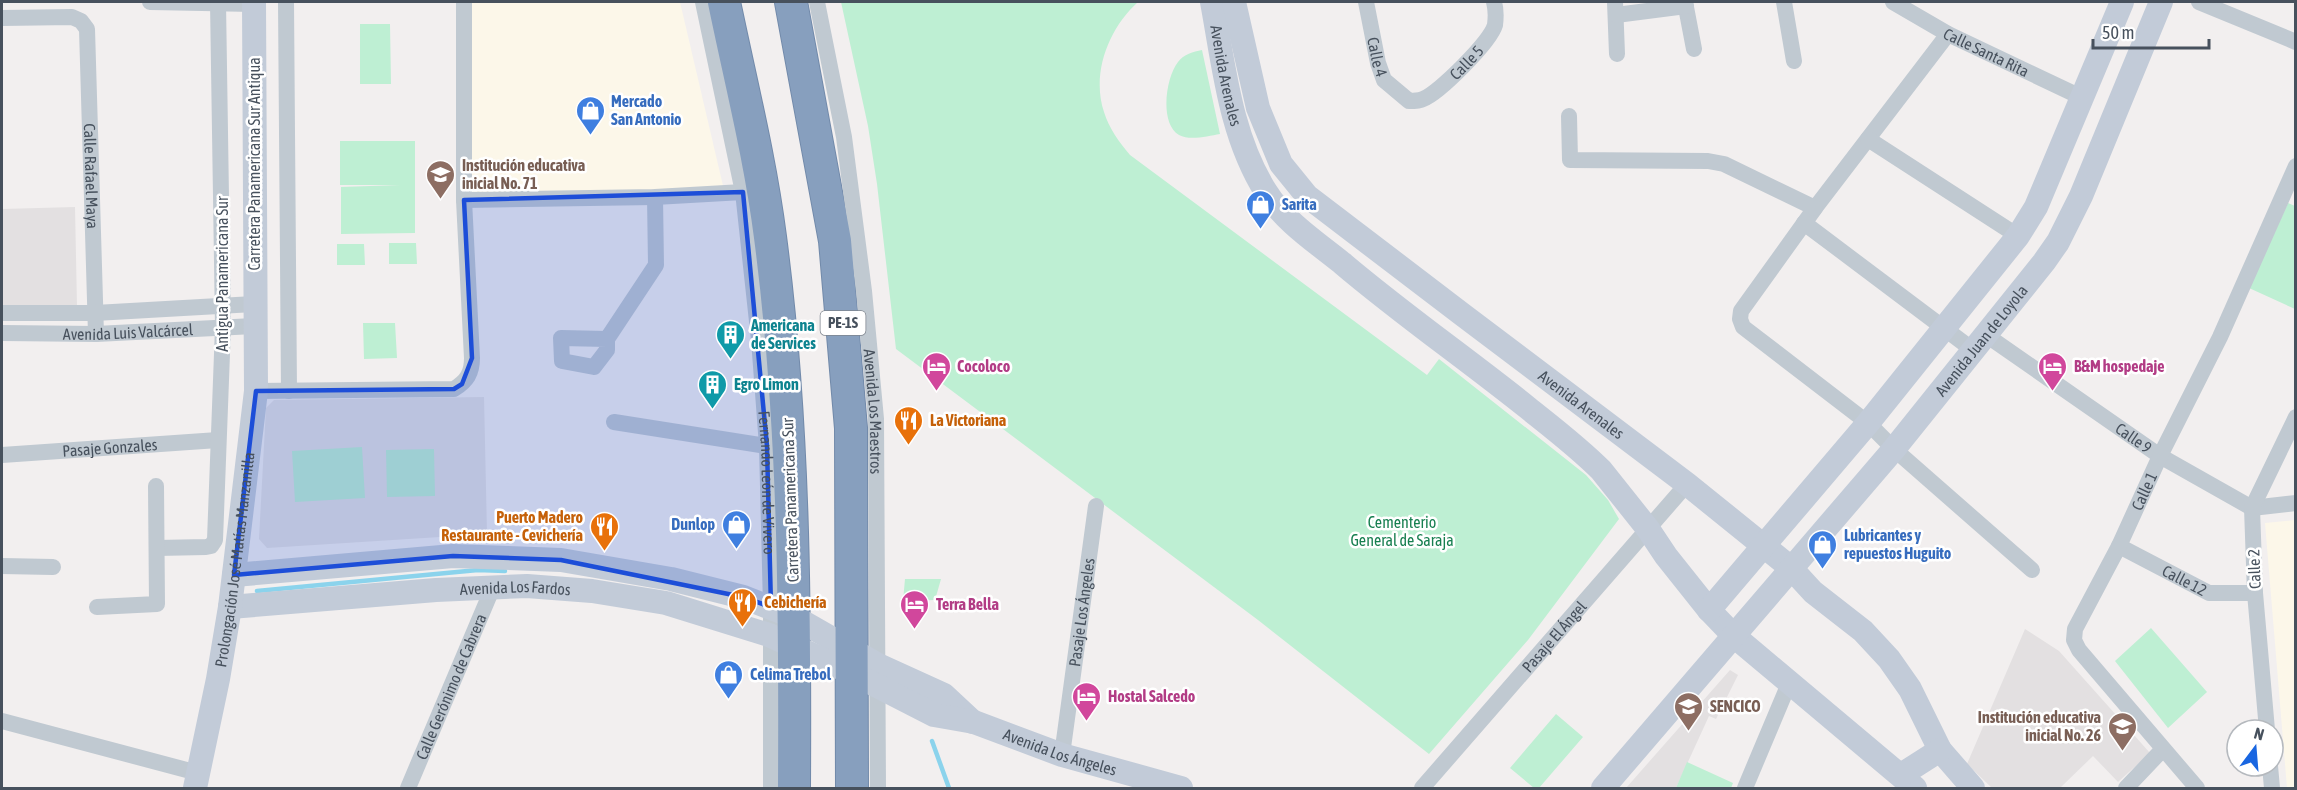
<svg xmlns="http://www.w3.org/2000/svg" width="2297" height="790" font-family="'Asap Condensed',sans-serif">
<rect width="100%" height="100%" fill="#f2efef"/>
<path fill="#fcf7e9" d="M472 2H680L724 190 467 194Z
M2295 520 2296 788H2287L2265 523Z"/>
<path fill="#e3e0e1" d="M75 207 77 306 2 308V209Z
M484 397 487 534 267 548 259 539 266 408 274 400Z
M2025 629 2059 651 2150 753 2118 782 2093 756 2060 788H1992L1967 764Z
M1730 670 1738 675 1716 719 1709 716 1676 788H1626Z"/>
<path fill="#beefd3" d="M841 2H1138C1109 28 1091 73 1104 112 1109 128 1119 142 1130 155L1427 375 1439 359 1586 475 1608 500 1619 519 1528 640 1429 754 1258 620 896 349 877 184 868 126Z
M360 24H390L391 84H360Z
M1202 50 1220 134C1208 136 1190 141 1179 135 1159 123 1166 77 1178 62 1184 54 1193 52 1202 50Z
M340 141H415V233L341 234V187L400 185H340Z
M2288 203 2295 206V309L2249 288Z
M389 243H416L417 264H389Z
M337 244H364L365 265H337Z
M363 323H395L397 358 364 359Z
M362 447 365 498 295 502 292 451Z
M434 449 435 496 387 497 386 450Z
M905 579H941L935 600 903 601Z
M2151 628 2207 692 2168 728 2115 661Z
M1556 714 1583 737 1539 788H1534L1510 768Z
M1687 762 1733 783 1731 788H1676Z"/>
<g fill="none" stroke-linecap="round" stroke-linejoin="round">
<path stroke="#8bd3ec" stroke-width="4.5" d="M257 591 478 570 505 571
M932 741 949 788"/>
<defs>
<path id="highway" d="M724 2C740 80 760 158 770 237 794 420 795 604 794 788
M791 2 835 241 851 428 852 788"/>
</defs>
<use href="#highway" stroke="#728aaa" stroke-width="34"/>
<g stroke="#c0c9d1" stroke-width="16">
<path d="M150 2 254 4"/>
<path d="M286 2 289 391"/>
<path id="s1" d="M703 2 743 192 759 340 767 446 771 607V788"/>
<path id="s2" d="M817 2 844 137 864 291 876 419 878 788"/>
<path id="s3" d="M1366 2 1378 63 1384 80 1409 101C1413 101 1419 101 1423 99 1439 93 1490 42 1495 25 1496 17 1496 9 1494 2"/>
<path d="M1615 2 1617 54"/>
<path d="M1685 2 1694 49"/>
<path d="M1784 2 1794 61"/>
<path id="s4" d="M1893 2 1948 34 2083 98"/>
<path d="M2199 2 2296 42"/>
<path d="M1616 15 1686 6"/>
<path id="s5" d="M2 18 72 17 81 21 87 29 96 334"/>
<path d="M1948 34 1815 208 1741 311 1740 319 1743 327 1868 423 1894 449 2032 570"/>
<path d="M1569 116 1570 160 1708 161 1724 164 1815 208"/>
<path d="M1868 139 2018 236"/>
<path d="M464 200 655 197 743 192"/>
<path d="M1804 223 1973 350"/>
<path d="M2 313H95L254 304"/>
<path id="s6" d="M2 333 96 334 254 326"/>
<path id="s7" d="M1986 335 2160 456 2252 508 2296 503"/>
<path d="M607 339 561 338 562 361 594 367 607 350V339L656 265 655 197"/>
<path d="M256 391 454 389C467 381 472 373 472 358L464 200V2"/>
<path d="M614 422 767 446"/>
<path id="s8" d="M2 455 218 440"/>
<path id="s9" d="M2119 546 2209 593H2255"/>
<path d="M157 548 206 547 211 546 215 540 223 327 218 2"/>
<path d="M2 566 53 567"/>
<path d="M97 607 157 604 156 486"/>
<path d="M2 721 198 773"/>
<path d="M2267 730 2255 593 2252 508 2296 417"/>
<path id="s10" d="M1062 755 1096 506"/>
<path d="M2270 766 2272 788"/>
<path id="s11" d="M408 788 493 587"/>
<path id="s12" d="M1422 788 1687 484"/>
<path d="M1745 788 1790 681"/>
<path d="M2126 788 2163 749"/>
<path id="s13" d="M2197 788 2079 650 2074 640 2075 629 2119 546 2160 456 2220 337 2296 166"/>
</g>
<g stroke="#c2cbd8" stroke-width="24">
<path id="s14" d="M1212 2C1224 66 1230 135 1266 192 1284 221 1316 242 1342 263 1402 314 1467 359 1528 408 1553 428 1578 447 1601 470L1648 529 1666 556 1709 610 1734 636 1915 788"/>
<path id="s15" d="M1234 2 1258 108 1281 164 1307 196 1463 315 1687 484 1791 568 1813 592 1863 631 1889 659 1910 689 1940 750 1973 788"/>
<path d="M234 575 453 556 561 560 671 579 743 597 794 617 878 665 944 695 973 722"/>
<path id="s16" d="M230 607 436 590 527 586 592 591 666 603 769 635 852 673 934 715 974 722 1062 755 1181 788"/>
<path d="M1709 610 1868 423 2018 236 2036 207 2122 2"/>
<path d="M1901 775 1940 750"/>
<path id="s17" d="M195 788 218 679 230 607 256 391 254 2"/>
<path id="s18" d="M1603 788 1894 449 2044 262 2058 242 2081 196 2161 2"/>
</g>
<use href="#highway" stroke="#879fbe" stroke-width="32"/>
</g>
<path fill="#1d4ed8" fill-opacity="0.2" stroke="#1d4ed8" stroke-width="4.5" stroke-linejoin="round" d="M743 192 767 446 771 607 743 597 561 560 453 556 234 575 256 391 454 389 462 384 472 358 464 200Z"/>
<defs>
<symbol id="shop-pin" viewBox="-11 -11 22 30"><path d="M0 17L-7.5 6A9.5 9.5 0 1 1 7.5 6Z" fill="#3f7fe0" stroke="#fff"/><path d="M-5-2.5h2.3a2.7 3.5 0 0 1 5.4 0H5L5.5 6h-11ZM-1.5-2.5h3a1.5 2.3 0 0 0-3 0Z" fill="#fff"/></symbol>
<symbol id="school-pin" viewBox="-11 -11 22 30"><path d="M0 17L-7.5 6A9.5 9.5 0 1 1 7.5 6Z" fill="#8d6e63" stroke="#fff"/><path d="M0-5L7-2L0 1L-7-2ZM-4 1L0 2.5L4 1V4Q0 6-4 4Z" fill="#fff"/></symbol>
<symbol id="building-pin" viewBox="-11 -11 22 30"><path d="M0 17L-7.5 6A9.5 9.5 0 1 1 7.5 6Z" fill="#0f9aa8" stroke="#fff"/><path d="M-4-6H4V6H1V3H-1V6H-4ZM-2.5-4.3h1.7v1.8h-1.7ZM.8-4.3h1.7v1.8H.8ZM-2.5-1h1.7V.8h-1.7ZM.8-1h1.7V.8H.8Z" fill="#fff"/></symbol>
<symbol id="hotel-pin" viewBox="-11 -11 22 30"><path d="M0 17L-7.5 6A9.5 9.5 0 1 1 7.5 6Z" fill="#d1479c" stroke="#fff"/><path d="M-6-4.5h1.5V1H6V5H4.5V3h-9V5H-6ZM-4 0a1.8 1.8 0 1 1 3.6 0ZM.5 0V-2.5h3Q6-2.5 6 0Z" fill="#fff"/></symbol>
<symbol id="restaurant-pin" viewBox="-11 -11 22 30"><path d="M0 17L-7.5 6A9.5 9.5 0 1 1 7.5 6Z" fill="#e8710a" stroke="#fff"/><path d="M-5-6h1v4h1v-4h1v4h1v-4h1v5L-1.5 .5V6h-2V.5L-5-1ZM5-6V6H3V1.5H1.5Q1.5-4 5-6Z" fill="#fff"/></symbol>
<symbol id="university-pin" viewBox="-11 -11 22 30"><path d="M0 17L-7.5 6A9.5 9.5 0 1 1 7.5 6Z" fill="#8d6e63" stroke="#fff"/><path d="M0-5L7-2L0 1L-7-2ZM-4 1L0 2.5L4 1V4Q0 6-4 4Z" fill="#fff"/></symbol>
</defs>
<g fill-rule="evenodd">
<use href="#shop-pin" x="574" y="94" width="33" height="45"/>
<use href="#school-pin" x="424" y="158" width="33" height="45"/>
<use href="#shop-pin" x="1244" y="188" width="33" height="45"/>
<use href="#building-pin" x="714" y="318" width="33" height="45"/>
<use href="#hotel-pin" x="920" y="350" width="33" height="45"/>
<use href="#hotel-pin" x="2036" y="350" width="33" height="45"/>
<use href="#building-pin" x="696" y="368" width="33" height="45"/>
<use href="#restaurant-pin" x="892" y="404" width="33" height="45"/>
<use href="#shop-pin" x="720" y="508" width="33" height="45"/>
<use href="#restaurant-pin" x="588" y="510" width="33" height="45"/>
<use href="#shop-pin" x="1806" y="528" width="33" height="45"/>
<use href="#restaurant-pin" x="726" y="586" width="33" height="45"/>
<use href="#hotel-pin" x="898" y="588" width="33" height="45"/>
<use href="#shop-pin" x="712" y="658" width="33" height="45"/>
<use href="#hotel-pin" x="1070" y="680" width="33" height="45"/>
<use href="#university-pin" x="1672" y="690" width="33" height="45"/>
<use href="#school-pin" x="2106" y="710" width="33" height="45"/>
</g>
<g text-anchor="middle" stroke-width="5" stroke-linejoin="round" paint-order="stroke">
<rect fill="#fff" stroke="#7e858e" stroke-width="1.5" x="820.5" y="311" width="45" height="24" rx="4.5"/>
<g font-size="15" font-weight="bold" fill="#47515d">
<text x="843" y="328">PE-1S</text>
</g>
<g font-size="16" fill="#47515d" stroke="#fff">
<text dy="6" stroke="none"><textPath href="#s4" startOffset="106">Calle Santa Rita</textPath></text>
<text dy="6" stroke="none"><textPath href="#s3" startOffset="56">Calle 4</textPath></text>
<text dy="6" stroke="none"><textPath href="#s3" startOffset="184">Calle 5</textPath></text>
<text dy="6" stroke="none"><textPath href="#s14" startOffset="75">Avenida Arenales</textPath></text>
<text transform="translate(254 164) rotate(-90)" y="6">Carretera Panamericana Sur Antiqua</text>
<text dy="6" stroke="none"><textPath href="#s5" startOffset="237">Calle Rafael Maya</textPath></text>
<text transform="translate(222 274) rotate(-90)" y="6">Antigua Panamericana Sur</text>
<text dy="6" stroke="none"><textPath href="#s6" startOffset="126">Avenida Luis Valcárcel</textPath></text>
<text dy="6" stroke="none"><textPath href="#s18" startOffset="586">Avenida Juan de Loyola</textPath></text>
<text dy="6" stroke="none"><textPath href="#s15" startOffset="555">Avenida Arenales</textPath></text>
<text dy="6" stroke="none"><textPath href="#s2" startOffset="414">Avenida Los Maestros</textPath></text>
<text dy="6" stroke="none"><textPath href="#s7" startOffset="180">Calle 9</textPath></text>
<text dy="6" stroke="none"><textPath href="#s8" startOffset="108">Pasaje Gonzales</textPath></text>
<text dy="6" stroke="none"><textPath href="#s1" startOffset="486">Fernando León de Vivero</textPath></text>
<text dy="6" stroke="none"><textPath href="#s13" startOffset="358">Calle 1</textPath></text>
<text transform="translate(790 500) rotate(-92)" y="6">Carretera Panamericana Sur</text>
<text dy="6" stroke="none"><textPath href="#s17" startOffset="232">Prolongación José Matías Manzanilla</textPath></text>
<text transform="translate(2254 569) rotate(-92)" y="6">Calle 2</text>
<text dy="6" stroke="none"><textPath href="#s9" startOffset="74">Calle 12</textPath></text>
<text dy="6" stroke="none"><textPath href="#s16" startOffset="286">Avenida Los Fardos</textPath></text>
<text dy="6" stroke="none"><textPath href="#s10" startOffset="144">Pasaje Los Ángeles</textPath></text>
<text dy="6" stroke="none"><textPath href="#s12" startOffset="201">Pasaje El Ángel</textPath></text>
<text dy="6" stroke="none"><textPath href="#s11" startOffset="110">Calle Gerónimo de Cabrera</textPath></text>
<text dy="6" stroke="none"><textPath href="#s16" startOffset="861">Avenida Los Ángeles</textPath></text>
</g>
<g font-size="16" font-weight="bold" fill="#366cbe" stroke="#fff" text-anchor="start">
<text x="611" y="107">Mercado<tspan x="611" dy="18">San Antonio</tspan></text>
<text x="1282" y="210">Sarita</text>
<text x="715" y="530" text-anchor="end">Dunlop</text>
<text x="1844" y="541">Lubricantes y<tspan x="1844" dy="18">repuestos Huguito</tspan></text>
<text x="750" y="680">Celima Trebol</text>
</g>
<g font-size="16" font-weight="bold" fill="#785e54" stroke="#fff" text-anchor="start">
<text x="462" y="171">Institución educativa<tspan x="462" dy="18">inicial No. 71</tspan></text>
<text x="1710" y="712">SENCICO</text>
<text x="2101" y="723" text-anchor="end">Institución educativa<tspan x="2101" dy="18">inicial No. 26</tspan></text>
</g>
<g font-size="16" font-weight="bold" fill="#0d838f" stroke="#fff" text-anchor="start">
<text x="751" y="331">Americana<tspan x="751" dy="18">de Services</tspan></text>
<text x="734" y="390">Egro Limon</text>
</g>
<g font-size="16" font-weight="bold" fill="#b23c85" stroke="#fff" text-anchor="start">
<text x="957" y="372">Cocoloco</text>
<text x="2074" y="372">B&amp;M hospedaje</text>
<text x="936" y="610">Terra Bella</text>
<text x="1108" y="702">Hostal Salcedo</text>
</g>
<g font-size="16" font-weight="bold" fill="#c56008" stroke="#fff" text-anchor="start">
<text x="930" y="426">La Victoriana</text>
<text x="583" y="523" text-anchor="end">Puerto Madero<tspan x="583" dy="18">Restaurante - Cevichería</tspan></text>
<text x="764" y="608">Cebichería</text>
</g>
<g font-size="16" fill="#177f50" stroke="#fff">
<text x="1402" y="528">Cementerio<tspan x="1402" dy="18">General de Saraja</tspan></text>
</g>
</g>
<rect width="2297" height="790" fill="none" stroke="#47515d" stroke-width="6"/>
<g transform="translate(2255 748) rotate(16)"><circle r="28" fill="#ffffff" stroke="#b5b9be" stroke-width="1.5"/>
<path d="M0-4.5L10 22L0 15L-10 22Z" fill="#1966e1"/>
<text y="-9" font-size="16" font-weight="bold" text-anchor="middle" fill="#47515d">N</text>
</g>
<path d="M2093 39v9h116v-9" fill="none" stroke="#47515d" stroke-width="3"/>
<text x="2102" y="39" font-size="18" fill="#47515d" stroke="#ffffff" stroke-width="4.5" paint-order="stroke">50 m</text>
</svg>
